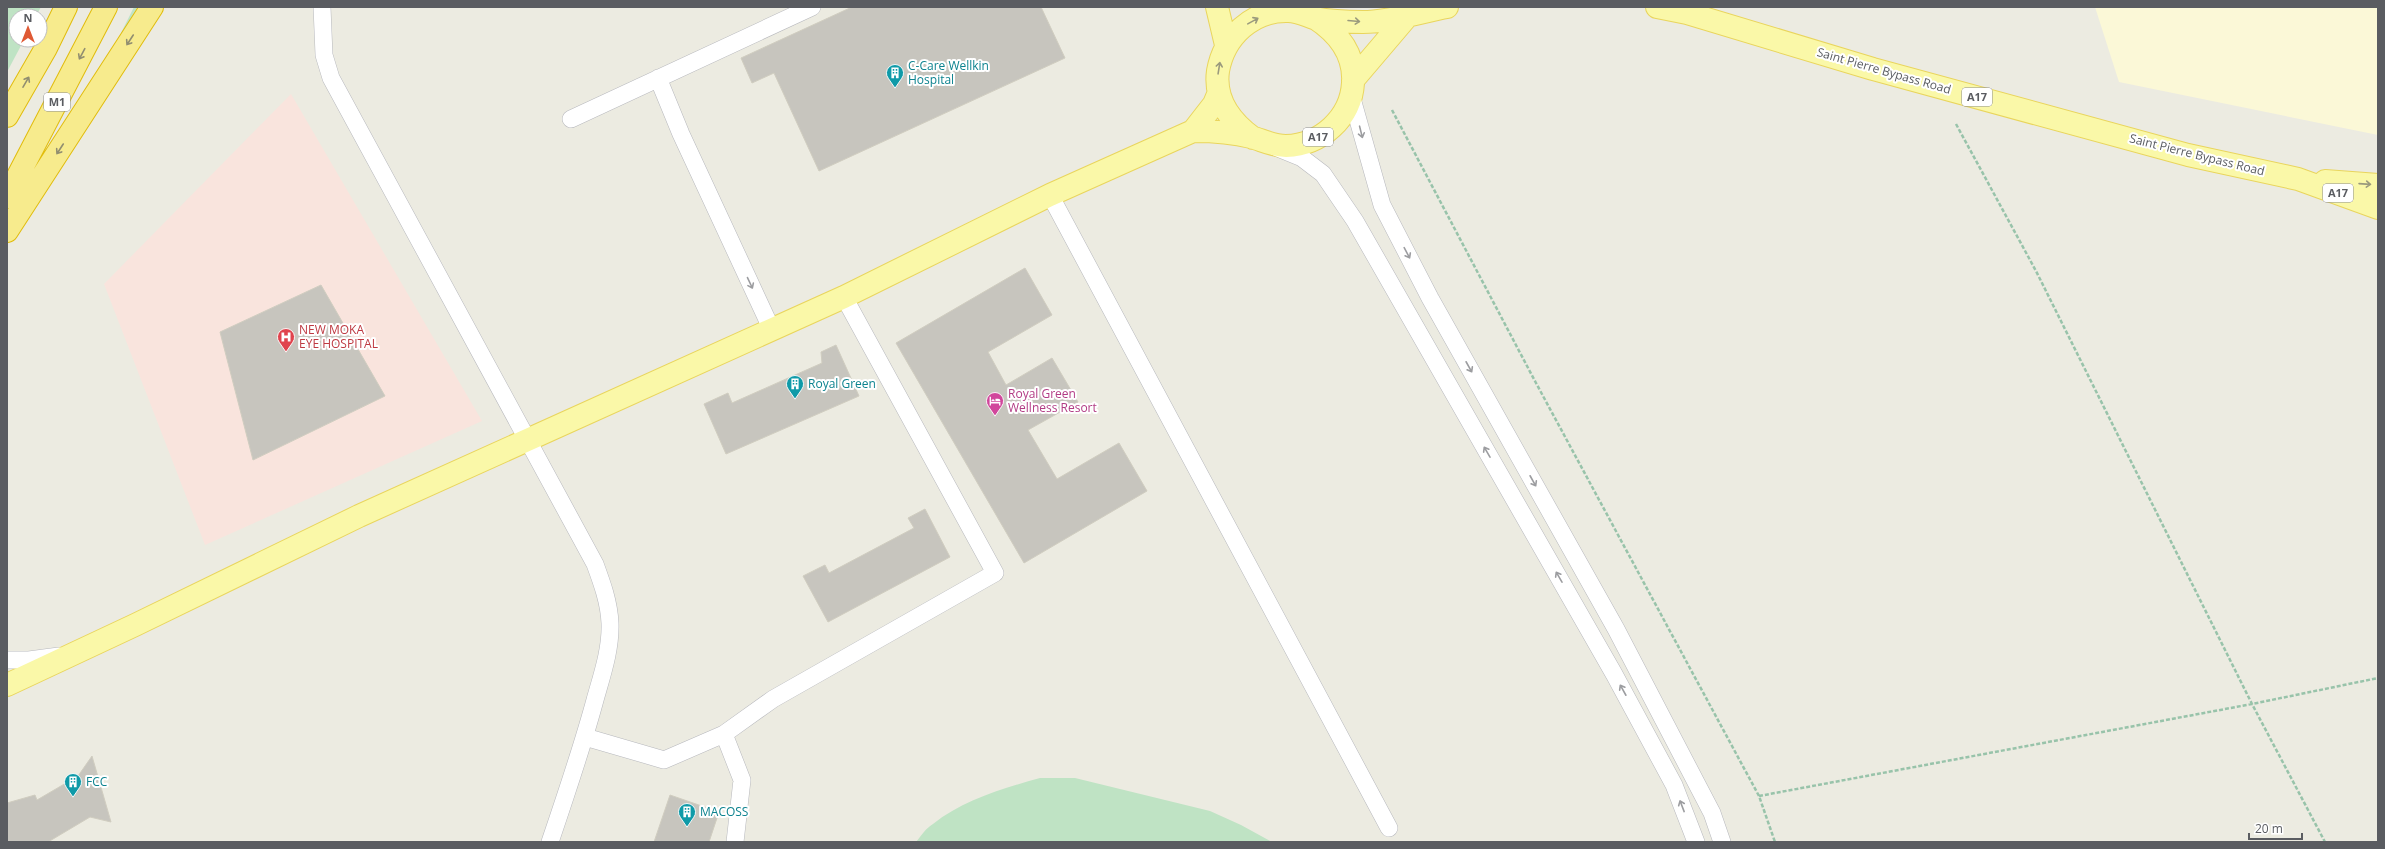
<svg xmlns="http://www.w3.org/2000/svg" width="2385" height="849" font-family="'Open Sans',sans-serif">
<rect width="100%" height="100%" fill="#ecebe1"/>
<path fill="#fbf8d7" d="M2095 7H2378V135L2119 82Z"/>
<path fill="#f9e4dd" d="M291 94 482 421 205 545 104 284Z"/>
<path fill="#bfe3c4" d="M7 7H41L36 16H16V40H24L7 72Z
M134 7H144L127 37 121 33Z
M1040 778H1075L1210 811 1241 825 1272 842H916C921 836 926 828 933 824 963 800 1004 788 1040 778Z"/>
<path fill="#c7c5be" stroke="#d0cdc0" d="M852 7H1041L1065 58 819 171 774 73 752 83 741 58Z
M1025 268 1052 315 988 352 1006 385 1052 358 1078 402 1028 430 1057 479 1119 443 1147 491 1024 563 896 343Z
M321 285 385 396 253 460 220 332Z
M836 345 859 396 726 454 704 404 728 393 732 403 822 363 821 352Z
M925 509 950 557 828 622 803 576 825 565 829 573 914 528 908 518Z
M92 756 111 822 90 817 48 842H7V803L35 795 37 800 78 776Z
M670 795 719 812 709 842H654Z"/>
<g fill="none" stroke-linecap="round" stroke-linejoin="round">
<defs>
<path id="minor" d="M322 7 324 55 331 78 595 564C602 583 609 602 610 623 611 649 602 675 595 700 582 748 566 795 550 842
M658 78 681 134 771 328
M1351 95 1382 205 1430 298 1616 629 1712 813 1722 842
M571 119 812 7
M1275 147 1302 158 1323 174 1355 221 1614 674 1674 785 1696 842
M1050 195 1389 828
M7 660H29L59 656
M724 734 742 780 735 842
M585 737 664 760 724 734 773 699 995 573 844 297"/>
<path id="major" d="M1217 7 1226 45
M1657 7 1687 13 1873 69 2188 155 2298 179 2378 208
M1353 80 1410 13
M1193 131C1213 131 1232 132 1251 137 1262 140 1273 146 1286 146 1321 145 1351 118 1353 83 1355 54 1338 33 1315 18
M1253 138C1231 122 1214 100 1218 71 1224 37 1252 10 1288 11 1297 11 1305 15 1314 18 1329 21 1348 22 1363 22 1389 22 1421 12 1447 7
M2325 181 2378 185
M7 685 135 625 359 516 844 297 1050 195 1193 131 1214 104 1219 92"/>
<path id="highway" d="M7 116 46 48 66 7
M7 197 106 7
M7 231 152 7"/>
</defs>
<use href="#minor" stroke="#b7b8bd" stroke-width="18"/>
<use href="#major" stroke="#e9d55d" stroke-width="24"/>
<use href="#highway" stroke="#e1bc0c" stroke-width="24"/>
<path stroke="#98c3aa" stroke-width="2.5" stroke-dasharray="4 2" stroke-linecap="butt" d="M1392 110 1536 383 1759 796 1775 842
M1956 124 2036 271 2252 704 2325 842
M1759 796 2252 704 2378 678"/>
<use href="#minor" stroke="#fff" stroke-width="17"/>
<use href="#major" stroke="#faf8a8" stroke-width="22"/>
<use href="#highway" stroke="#f7eb8d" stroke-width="22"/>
</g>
<defs><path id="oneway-shaft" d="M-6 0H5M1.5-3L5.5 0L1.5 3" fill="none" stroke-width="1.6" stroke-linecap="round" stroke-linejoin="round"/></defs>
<g stroke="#9a9a7d">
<use href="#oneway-shaft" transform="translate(1253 21) rotate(-29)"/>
<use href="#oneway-shaft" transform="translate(1354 21) rotate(5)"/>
<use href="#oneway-shaft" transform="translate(1219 68) rotate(-81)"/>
<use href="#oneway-shaft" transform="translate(2365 184) rotate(4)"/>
</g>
<g stroke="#918e70">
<use href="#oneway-shaft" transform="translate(130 40) rotate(123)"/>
<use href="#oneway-shaft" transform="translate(82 54) rotate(118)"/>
<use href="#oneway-shaft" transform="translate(26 82) rotate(-60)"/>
<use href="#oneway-shaft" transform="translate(60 149) rotate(123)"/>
</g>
<g stroke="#9c9da0">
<use href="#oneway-shaft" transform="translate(1361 132) rotate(76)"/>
<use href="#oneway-shaft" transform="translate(1407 253) rotate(62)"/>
<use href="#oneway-shaft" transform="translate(750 283) rotate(65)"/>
<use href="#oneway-shaft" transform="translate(1469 367) rotate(61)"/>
<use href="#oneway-shaft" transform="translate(1487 452) rotate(-120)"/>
<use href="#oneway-shaft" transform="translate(1533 481) rotate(61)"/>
<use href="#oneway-shaft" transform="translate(1559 577) rotate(-120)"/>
<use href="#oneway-shaft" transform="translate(1623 690) rotate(-119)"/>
<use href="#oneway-shaft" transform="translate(1682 806) rotate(-111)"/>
</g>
<defs>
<symbol id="building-pin" viewBox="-11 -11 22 30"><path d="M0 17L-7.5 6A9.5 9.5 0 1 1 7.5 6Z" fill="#0f9aa8" stroke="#fff"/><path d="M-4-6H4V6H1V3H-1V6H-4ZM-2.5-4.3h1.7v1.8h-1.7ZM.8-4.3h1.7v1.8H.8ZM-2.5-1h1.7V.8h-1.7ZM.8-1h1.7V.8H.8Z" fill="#fff"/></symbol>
<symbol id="hospital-pin" viewBox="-11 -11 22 30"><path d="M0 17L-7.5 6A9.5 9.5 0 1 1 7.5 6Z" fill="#e0444e" stroke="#fff"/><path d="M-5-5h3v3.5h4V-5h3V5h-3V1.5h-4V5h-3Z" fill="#fff"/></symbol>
<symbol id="hotel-pin" viewBox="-11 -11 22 30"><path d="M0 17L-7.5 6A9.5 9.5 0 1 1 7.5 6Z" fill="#d1479c" stroke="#fff"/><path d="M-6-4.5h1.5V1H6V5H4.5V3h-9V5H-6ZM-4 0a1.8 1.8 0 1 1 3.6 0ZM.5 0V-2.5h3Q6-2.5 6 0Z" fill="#fff"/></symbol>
</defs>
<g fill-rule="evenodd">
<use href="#building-pin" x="885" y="63" width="20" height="27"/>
<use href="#hospital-pin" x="276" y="327" width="20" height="27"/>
<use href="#building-pin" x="785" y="374" width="20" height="27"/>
<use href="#hotel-pin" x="985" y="391" width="20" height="27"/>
<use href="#building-pin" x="63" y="772" width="20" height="27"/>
<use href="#building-pin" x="677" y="802" width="20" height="27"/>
</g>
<g text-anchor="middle" stroke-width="4" stroke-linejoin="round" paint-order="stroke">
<g fill="#fff" stroke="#8c8d90" stroke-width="1">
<rect x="1962" y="88" width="30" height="18" rx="3"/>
<rect x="44" y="93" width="26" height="18" rx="3"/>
<rect x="1303" y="128" width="30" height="18" rx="3"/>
<rect x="2323" y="184" width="30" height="18" rx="3"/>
</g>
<g font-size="11" font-weight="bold" fill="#5a5c61">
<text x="1977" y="101">A17</text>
<text x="57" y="106">M1</text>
<text x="1318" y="141">A17</text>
<text x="2338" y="197">A17</text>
</g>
<g font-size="12" fill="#0d838f" stroke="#fff" text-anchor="start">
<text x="908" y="70">C-Care Wellkin<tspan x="908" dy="14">Hospital</tspan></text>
<text x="808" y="388">Royal Green</text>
<text x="86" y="786">FCC</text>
<text x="700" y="816">MACOSS</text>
</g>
<g font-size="12" fill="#5a5c61" stroke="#fff">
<text transform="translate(1884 71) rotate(16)" y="4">Saint Pierre Bypass Road</text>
<text transform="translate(2197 155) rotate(14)" y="4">Saint Pierre Bypass Road</text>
</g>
<g font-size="12" fill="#be3a42" stroke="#fff" text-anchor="start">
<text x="299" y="334">NEW MOKA<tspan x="299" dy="14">EYE HOSPITAL</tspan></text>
</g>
<g font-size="12" fill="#b23c85" stroke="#fff" text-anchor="start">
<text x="1008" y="398">Royal Green<tspan x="1008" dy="14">Wellness Resort</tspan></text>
</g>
</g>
<rect width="2385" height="849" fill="none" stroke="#5a5c61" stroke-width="16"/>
<g transform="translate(28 28)"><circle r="19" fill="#ffffff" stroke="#bdbec0"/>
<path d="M0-3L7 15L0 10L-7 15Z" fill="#df5934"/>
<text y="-6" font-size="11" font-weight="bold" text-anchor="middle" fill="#5a5c61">N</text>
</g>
<path d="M2249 833v6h53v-6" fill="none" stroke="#5a5c61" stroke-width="2"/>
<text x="2255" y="833" font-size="12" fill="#5a5c61" stroke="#ffffff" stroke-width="3" paint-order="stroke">20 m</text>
</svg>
